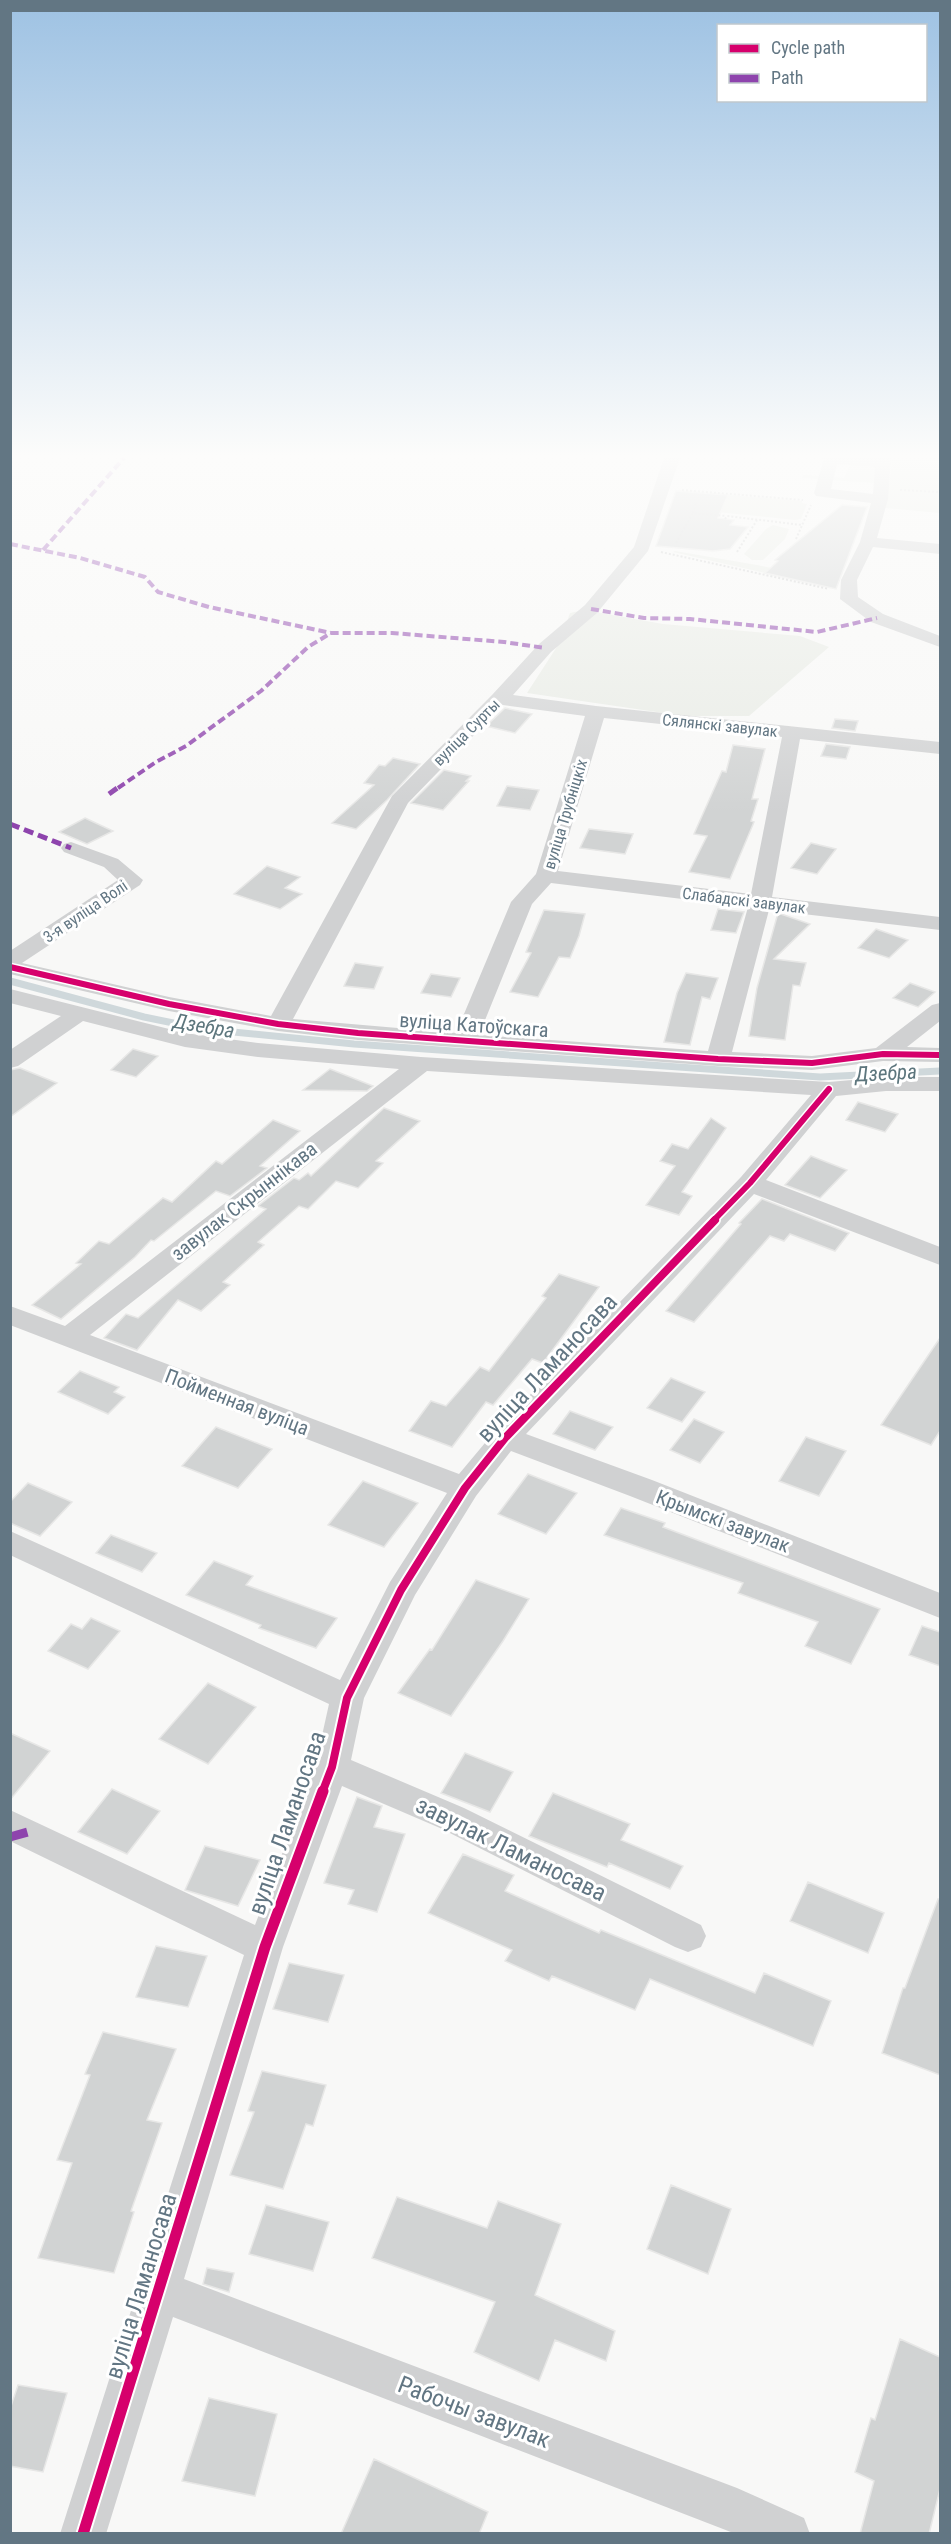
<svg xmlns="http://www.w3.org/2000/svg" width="951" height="2544" font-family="'Roboto Condensed',sans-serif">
<rect width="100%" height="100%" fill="#f8f8f7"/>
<path fill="#e8ebe5" d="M893 458H940V513L885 508Z
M850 465 876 467 874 483 802 478 804 475 844 478Z
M728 495 802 501V503L807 504 801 519 795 520 717 512 710 503 725 504Z
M773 525 789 529 785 539 763 560H752L744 554 766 529Z
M675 551 757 565 771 568 765 573 673 552Z
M584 610 663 624 800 636 829 647 749 716H684L527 693 560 642 570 613Z"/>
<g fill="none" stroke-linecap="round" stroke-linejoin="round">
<path stroke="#cfd8db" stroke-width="7" d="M10 981 144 1017 203 1029 354 1044 820 1077 940 1071"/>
</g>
<path fill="#d1d3d3" stroke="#e7e7e6" stroke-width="1.5" d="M676 491 728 495 718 518 734 520 730 525 748 527 730 549 713 551 656 546Z
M842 505 867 507 836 589 765 573 778 561 775 560Z
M505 708 532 714 515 733 486 726Z
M835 719 858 721 855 731 832 728Z
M826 744 850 747 846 759 821 756Z
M733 745 765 749 752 799H758L751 821 754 822 730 879 689 872 707 836 694 834 722 771 726 772Z
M393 758 420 764 387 800 356 829 332 823 374 785 364 783 379 765 385 766Z
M444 770 471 776 466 781H469L443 810 411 803Z
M507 786 539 790 530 810 497 806Z
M85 818 113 831 87 844 59 832Z
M589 829 633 834 625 854 580 848Z
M811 843 836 849 817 874 791 868Z
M267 866 300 877 285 888 302 894 280 909 234 894Z
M718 909 744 912 736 933 711 930Z
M544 910 585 914 579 936 570 958 559 957 538 997 510 992 531 953 526 952Z
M778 913 810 924 774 959 806 963 800 986 793 985 785 1040 749 1036 757 988Z
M876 929 908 940 889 958 858 948Z
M355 963 383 967 374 989 344 986Z
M686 973 718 978 710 999 702 997 690 1045 664 1042 677 993Z
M431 974 460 978 451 997 421 993Z
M910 983 935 992 918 1007 893 998Z
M133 1049 158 1056 136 1077 111 1070Z
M20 1068 57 1083 10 1117V1070Z
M330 1069 373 1086 367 1091 303 1090Z
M858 1102 898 1114 885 1132 846 1120Z
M384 1108 420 1121 376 1161 383 1163 358 1188 336 1181 308 1209 299 1206 258 1242 264 1245 223 1282 230 1285 201 1311 178 1300 137 1350 104 1338 126 1314 138 1318 266 1209 258 1206 294 1178 299 1180 308 1173 311 1176Z
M711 1118 726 1128 682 1192 692 1196 679 1215 646 1205 675 1166 660 1161 672 1144 688 1149Z
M273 1120 300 1131 260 1166 267 1168 230 1196 216 1191 154 1241 151 1240 135 1257 61 1319 32 1305 81 1264 76 1263 99 1241 109 1244 163 1198 172 1202 216 1161 222 1164Z
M811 1156 847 1170 820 1198 785 1185Z
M762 1199 849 1233 835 1251 790 1234 784 1241 770 1236 694 1322 666 1311 741 1224 739 1223Z
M559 1274 599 1287 543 1363 532 1359 493 1405 486 1402 452 1447 409 1431 431 1401 446 1406 480 1367 489 1371 546 1298 542 1296Z
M940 1338V1431L931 1445 881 1425Z
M80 1371 119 1387 114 1392 125 1397 108 1414 58 1392Z
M671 1378 705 1392 682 1422 647 1408Z
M570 1411 613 1427 595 1450 553 1434Z
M694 1419 724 1432 700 1463 670 1450Z
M216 1427 272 1449 238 1488 182 1466Z
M806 1437 846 1451 819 1496 779 1481Z
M528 1474 577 1493 546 1534 498 1514Z
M363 1481 418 1503 384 1547 328 1525Z
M28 1483 72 1502 40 1536 10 1523V1502Z
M621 1508 665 1523 663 1527 880 1609 851 1664 805 1646 818 1622 738 1593 743 1583 604 1535Z
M111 1535 157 1553 142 1572 96 1553Z
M214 1561 253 1576 246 1585 337 1618 316 1648 259 1628 261 1625 186 1595Z
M476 1580 529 1599 503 1641 451 1716 398 1693 430 1649 432 1650Z
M91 1618 120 1631 88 1669 48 1651 71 1624 82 1629Z
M922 1626 940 1632V1666L909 1655Z
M208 1683 256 1707 208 1764 159 1739Z
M10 1733 50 1751 10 1800Z
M465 1753 513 1772 490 1812 441 1793Z
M112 1789 160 1811 127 1854 78 1832Z
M553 1793 630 1824 621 1840 683 1866 670 1889 609 1863 607 1867 529 1836Z
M357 1797 382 1806 374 1827 405 1834 377 1912 348 1904 354 1890 324 1883Z
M205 1846 260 1860 238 1906 185 1890Z
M463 1854 514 1875 505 1891 599 1933 601 1930 755 1993 764 1973 831 2001 813 2046 650 1979 635 2010 552 1976 549 1981 505 1961 512 1950 428 1913Z
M808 1882 884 1913 868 1953 790 1921Z
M938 1899H940V2075L882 2053 903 1988H905Z
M156 1946 207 1956 188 2007 136 1997Z
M289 1963 344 1975 328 2022 273 2009Z
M103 2032 176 2049 147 2120 162 2123 131 2211 134 2212 114 2273 38 2258 72 2163 57 2160 90 2075 85 2074Z
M262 2071 326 2085 313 2126 306 2124 283 2189 230 2175 254 2112 248 2111Z
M671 2185 731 2209 708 2274 647 2249Z
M397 2197 487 2228 498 2201 561 2224 535 2295 615 2331 606 2361 555 2340 539 2381 474 2352 495 2302 372 2258Z
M266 2205 329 2222 313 2271 249 2254Z
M207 2268 234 2273 229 2292 203 2284Z
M900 2339 940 2357V2489L929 2534H860L874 2481 855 2472 871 2418 875 2420Z
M18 2385 67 2393 43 2472 10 2466V2409Z
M209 2398 277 2414 255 2496 182 2481Z
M374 2459 488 2512 479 2534H341Z"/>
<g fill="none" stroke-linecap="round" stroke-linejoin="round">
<path stroke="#cdcecf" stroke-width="2" stroke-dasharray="2 2" stroke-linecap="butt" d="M682 490 803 500
M900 490 940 492
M693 513 696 503
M725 519 727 516 802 525
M796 539 811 505
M676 543 693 513 726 516
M661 552 829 589
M737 552 757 520"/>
<path fill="#d0d1d2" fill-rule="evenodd" d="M664 458H680L648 551 597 613 551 652 513 695 596 706 940 742V754L800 739 772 897 940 917V930L769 910 732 1052 812 1056 876 1048 932 1005 940 1003V1021L907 1047 940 1048V1062L883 1061 812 1070 718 1066 358 1040 278 1031 169 1011 10 974V951L118 880 104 867 64 852 61 848 64 844 71 842 118 859 143 880 140 885 22 963 169 997 271 1016 392 796 492 695 539 644 585 605 634 547ZM503 705 585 716 536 874 511 902 456 1033 293 1019 408 803ZM604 718 782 737 751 894 558 871ZM551 883 748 907 708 1051 479 1035 532 904Z
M824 458H891L888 499 877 538 940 544V554L873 547 857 580 858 597 883 614 940 636V647L871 622 840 599 841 580 860 542 871 503 816 496 814 493ZM837 464 875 467 873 494 831 489Z
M10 989 185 1033 258 1043 421 1057 829 1082 886 1077H940V1091H886L836 1096 766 1180 940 1247V1265L754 1194 526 1434 652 1480 940 1593V1618L630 1496 511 1451 476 1496 415 1595 364 1698 351 1760 464 1808 701 1925 706 1936 701 1947 688 1952 675 1947 440 1828 342 1786 283 1947 184 2279 737 2488 804 2518 810 2534H736L173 2317 106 2534H60L244 1955 10 1841V1810L255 1925 315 1767 329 1704 10 1555V1531L340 1680 390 1582 447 1493 10 1325V1306L65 1326 399 1069 258 1057 185 1047 83 1021 18 1066 10 1068V1050L61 1016 10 1003ZM427 1071 811 1095 741 1177 495 1431 459 1474 90 1335Z"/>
<path stroke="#8e44ad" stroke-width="4" stroke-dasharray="8 4" stroke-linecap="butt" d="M10 544 80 558 145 577 158 592 209 607 331 633
M43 550 124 458
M591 609 644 618 690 619 817 632 877 618
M118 788 156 762 186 746 261 691 308 647 331 633H392L504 642 545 648"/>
<path stroke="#8e44ad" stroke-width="5" stroke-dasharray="10 5" stroke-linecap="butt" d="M109 794 120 786
M10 824 71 848"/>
<path stroke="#8e44ad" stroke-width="9" stroke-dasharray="18 9" stroke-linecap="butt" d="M10 1837 28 1832"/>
<defs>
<path id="cycleway-far2" d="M10 967 169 1004 278 1024 358 1033 718 1059 812 1063 883 1054 940 1055
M713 1221 750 1183 829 1089"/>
<path id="cycleway-far1" d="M322 1793 332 1767 347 1698 401 1590 465 1488 505 1438 715 1220"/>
<path id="cycleway" d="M83 2534 265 1947 323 1791"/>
</defs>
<use href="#cycleway-far2" stroke="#fff" stroke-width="9"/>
<use href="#cycleway-far1" stroke="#fff" stroke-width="12"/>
<use href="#cycleway" stroke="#fff" stroke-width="15"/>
<use href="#cycleway-far2" stroke="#d6006c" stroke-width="6"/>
<use href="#cycleway-far1" stroke="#d6006c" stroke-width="8"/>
<use href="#cycleway" stroke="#d6006c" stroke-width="11"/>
</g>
<linearGradient id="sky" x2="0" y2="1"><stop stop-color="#9ec2e3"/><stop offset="0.56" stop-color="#fcfcfb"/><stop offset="1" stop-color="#fcfcfb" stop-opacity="0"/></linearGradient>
<rect width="951" height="814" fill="url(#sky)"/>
<g text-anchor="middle" stroke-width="6" stroke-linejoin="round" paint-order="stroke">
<g font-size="16" fill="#627683" stroke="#fff">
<text transform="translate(720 725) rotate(6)" y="6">Сялянскі завулак</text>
<text transform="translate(466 732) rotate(-45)" y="6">вуліца Сурты</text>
<text transform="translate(565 814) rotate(-73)" y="6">вуліца Трубніцкіх</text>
<text transform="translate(744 900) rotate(7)" y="6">Слабадскі завулак</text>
<text transform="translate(85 911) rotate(-34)" y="6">3-я вуліца Волі</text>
</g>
<g font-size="20" fill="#627683" stroke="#fff">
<text transform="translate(474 1025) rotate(4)" y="7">вуліца Катоўскага</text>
<text transform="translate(244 1201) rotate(-38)" y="7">завулак Скрыннікава</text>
<text transform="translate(237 1402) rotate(21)" y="7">Пойменная вуліца</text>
<text transform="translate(723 1521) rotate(21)" y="7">Крымскі завулак</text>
</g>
<g font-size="21" font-style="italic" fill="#5d767d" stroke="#fff">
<text transform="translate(204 1026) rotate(10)" y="7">Дзебра</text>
<text transform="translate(886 1073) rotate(-3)" y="7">Дзебра</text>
</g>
<g font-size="24" fill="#627683" stroke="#fff">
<text transform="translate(547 1368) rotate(-47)" y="8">вуліца Ламаносава</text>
<text transform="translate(287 1823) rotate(-71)" y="8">вуліца Ламаносава</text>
<text transform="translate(511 1849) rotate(26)" y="8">завулак Ламаносава</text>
<text transform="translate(141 2286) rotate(-73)" y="8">вуліца Ламаносава</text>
<text transform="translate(474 2412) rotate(21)" y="8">Рабочы завулак</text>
</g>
</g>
<rect width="951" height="2544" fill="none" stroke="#627683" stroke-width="24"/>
<rect x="717" y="24" width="210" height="78" fill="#ffffff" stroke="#c0c8cd" stroke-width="1.5"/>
<rect x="729" y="44" width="30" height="9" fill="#d6006c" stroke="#c0c8cd" stroke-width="1.5"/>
<text x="771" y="54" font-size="18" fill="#627683">Cycle path</text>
<rect x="729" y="74" width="30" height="9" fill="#8e44ad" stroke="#c0c8cd" stroke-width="1.5"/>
<text x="771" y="84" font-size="18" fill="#627683">Path</text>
</svg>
